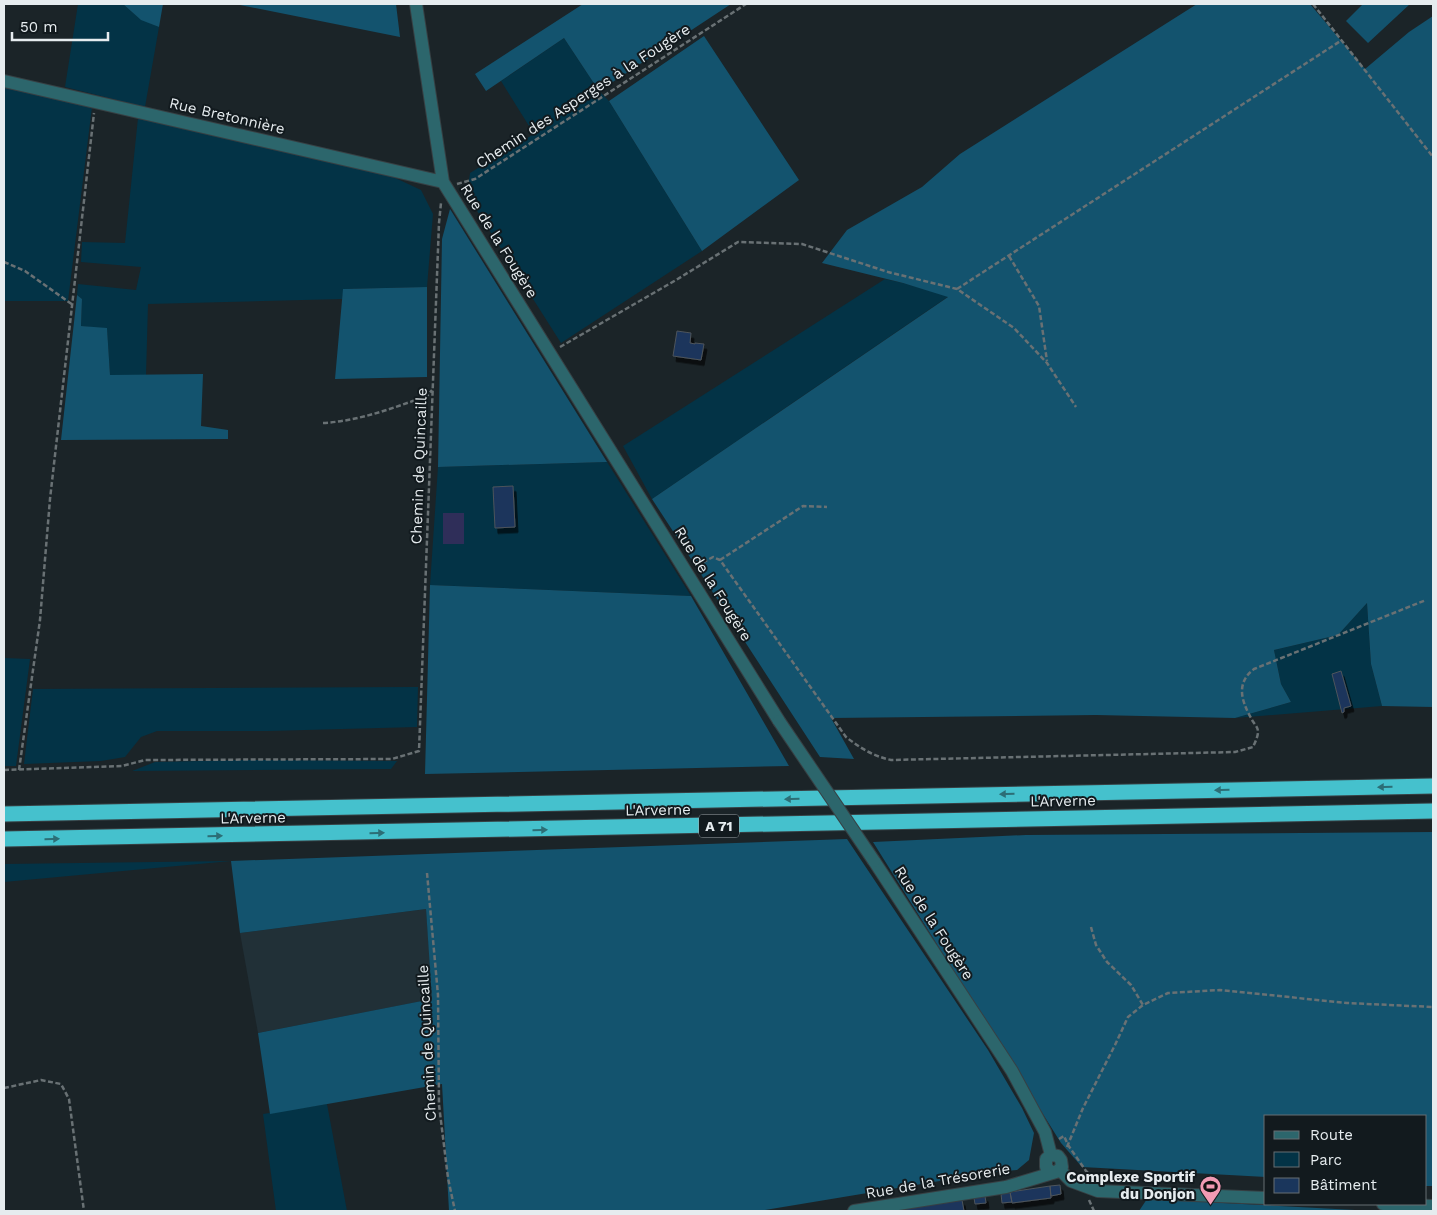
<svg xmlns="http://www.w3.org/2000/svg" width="1437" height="1215" font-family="'Work Sans',sans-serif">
<defs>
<filter id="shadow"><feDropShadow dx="3" dy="5.5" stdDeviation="0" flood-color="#0009"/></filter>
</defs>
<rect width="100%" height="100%" fill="#1b2428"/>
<path fill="#213037" d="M426 909 433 999 258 1033 240 933Z"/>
<path fill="#033346" d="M78 4H123L139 18 159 27 145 107 65 87Z
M564 38 599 91 609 101 702 251 561 343 467 195 470 173 534 134 501 81Z
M4 86 92 107 68 301H4Z
M138 118 389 175 421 190 433 214 427 287 344 289 342 299 148 304 146 375H110L107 329 81 326 82 299 77 295 78 284 136 290 141 267 81 262 82 242 125 243Z
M885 279 903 283 949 296 652 499 623 446Z
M607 462 691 596 430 585 438 467Z
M1367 603 1371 664 1382 706 1235 718 1291 702 1281 684 1274 650 1338 635Z
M4 658 30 659 16 766H4Z
M418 687 417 727 268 731H157L141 737 125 757 101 761 24 764 33 689Z
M246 760 397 761 391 769 132 771 155 762Z
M231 861 4 882V864Z
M327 1104 347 1211H276L263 1114Z"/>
<path fill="#13536e" d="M123 4H163L159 27 141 20Z
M235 4H396L400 37Z
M583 4H731L599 91 564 38 486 91 475 74Z
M1197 4H1310L1365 69 1409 32 1433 16V707L1382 706 1371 664 1367 603 1338 635 1274 650 1281 684 1291 702 1235 718 1096 715 831 718 854 759 820 757 652 499 948 297 903 283 822 263 847 230 922 187 960 154Z
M1363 4H1410L1368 43 1346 21Z
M704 36 799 180 702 251 609 101Z
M450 209 607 462 438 467 442 239Z
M427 287V377L335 379 343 289Z
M77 295 82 299 81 326 107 328 110 375 203 374 201 426 228 430V439L61 440Z
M430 585 691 596 789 766 425 774Z
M1433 832V1186H1426V1116H1266V1177L1082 1167 1061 1143 873 842 1026 835Z
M847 839 988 1050 1022 1108 1034 1133 1029 1160 1017 1170 994 1172 759 1211H449L442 1084 270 1114 258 1033 432 999 426 909 240 933 231 861Z
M1147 1199 1374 1211H1139Z"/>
<path fill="#2f2e59" d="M443 513H464V544H443Z"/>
<path fill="#1a365c" stroke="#4e545b" filter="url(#shadow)" d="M677 331 691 333 690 343 695 344V343L704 344 701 360 673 356Z
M513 486 515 527 495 528 493 487Z
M1341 671 1351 706 1344 708V712L1342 713 1332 674Z
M1060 1185 1061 1194 1051 1196 1050 1186Z
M1050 1186 1051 1198 1012 1203 1010 1192Z
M1010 1192 1012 1202 1002 1203 1001 1194Z
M985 1196 986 1203 975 1204 974 1198Z
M962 1200 964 1211H887Z"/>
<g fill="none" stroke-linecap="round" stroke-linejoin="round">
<defs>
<path id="street" d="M416 4 443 182 779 721
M4 81 443 182
M874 861 1012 1071 1045 1132 1051 1155
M1060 1170 1071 1181 1098 1191 1266 1198
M1383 1204 1433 1206
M854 1211 1006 1187 1056 1172 1062 1167 1061 1160 1058 1156 1051 1155 1046 1159V1167L1051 1172H1056"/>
<path id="highway" d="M4 814 1433 786
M4 839 1433 811"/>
</defs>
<use href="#street" stroke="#374044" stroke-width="14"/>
<use href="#highway" stroke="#374044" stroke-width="17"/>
<path stroke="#697174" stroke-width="2.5" stroke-dasharray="5 2.5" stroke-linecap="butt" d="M1313 4 1433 157
M457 184 475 179 746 4
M1009 256 1039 306 1047 361
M4 262 25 271 73 305
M957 289 1342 40
M560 347 676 280 738 242 802 244 888 272 957 289 1014 328 1047 363 1076 407
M323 423C359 421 393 408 427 396L432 390
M720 560 803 506 827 507
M696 566 713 557 720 560 846 737C860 748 873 756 891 760L1235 752 1253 747C1255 743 1258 736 1258 732 1258 726 1253 723 1251 718 1241 700 1236 683 1254 669L1426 600
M4 770 122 766 145 760 392 759 419 751 439 223 441 203
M19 770 40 620 50 499 94 113
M427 873 438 995 439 1105 448 1178 455 1211
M1091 927 1096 945 1107 962 1131 985 1143 1005
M4 1088 41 1080 61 1084 69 1099 84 1211
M1059 1139 1064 1136 1068 1145 1086 1171 1089 1174
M1067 1147 1083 1108 1115 1045 1128 1017 1143 1005 1168 993 1220 990 1347 1003 1433 1007
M1089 1200 1094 1211"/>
<use href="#street" stroke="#2c666c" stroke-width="12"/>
<use href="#highway" stroke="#45c1cd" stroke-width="15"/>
<defs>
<path id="street-bridge" d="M779 721 874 861"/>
</defs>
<use href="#street-bridge" stroke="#374044" stroke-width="14" stroke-linecap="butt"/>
<use href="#street-bridge" stroke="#2c666c" stroke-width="12"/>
</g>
<defs><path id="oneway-solid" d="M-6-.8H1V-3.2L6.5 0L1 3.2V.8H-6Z" transform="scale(1.25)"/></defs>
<g fill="#2c6e76">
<use href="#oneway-solid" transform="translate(1385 787) rotate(179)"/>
<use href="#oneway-solid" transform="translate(1222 790) rotate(179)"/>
<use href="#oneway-solid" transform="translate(1007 794) rotate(179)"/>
<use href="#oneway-solid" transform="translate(792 799) rotate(179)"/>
<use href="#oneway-solid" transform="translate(540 830) rotate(-1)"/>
<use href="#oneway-solid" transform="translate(377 833) rotate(-1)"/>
<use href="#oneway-solid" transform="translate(215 836) rotate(-1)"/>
<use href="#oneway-solid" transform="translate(52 839) rotate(-1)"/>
</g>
<defs>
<symbol id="stadium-pin" viewBox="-11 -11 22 30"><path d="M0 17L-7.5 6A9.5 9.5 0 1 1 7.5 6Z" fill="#f19ab3" stroke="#121a1e"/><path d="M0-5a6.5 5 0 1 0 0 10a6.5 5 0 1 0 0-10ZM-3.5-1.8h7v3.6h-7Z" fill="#111"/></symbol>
</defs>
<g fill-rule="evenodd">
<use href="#stadium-pin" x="1198" y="1174" width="25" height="34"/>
</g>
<g text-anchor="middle" stroke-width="4" stroke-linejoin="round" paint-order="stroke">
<rect fill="#121a1e" stroke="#a6adb0" stroke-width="1" x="699" y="814.5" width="40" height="23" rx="4"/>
<g font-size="14" font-weight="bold" fill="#e6ecef">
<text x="719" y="831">A 71</text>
</g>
<g font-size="15" fill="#e6ecef" stroke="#121a1e">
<text transform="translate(583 96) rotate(-33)" y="5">Chemin des Asperges à la Fougère</text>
<text transform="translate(227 116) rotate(13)" y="5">Rue Bretonnière</text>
<text transform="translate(499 241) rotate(58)" y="5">Rue de la Fougère</text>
<text transform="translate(419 466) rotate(-88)" y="5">Chemin de Quincaille</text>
<text transform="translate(713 584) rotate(58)" y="5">Rue de la Fougère</text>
<text transform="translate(1063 801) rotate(-1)" y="5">L'Arverne</text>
<text transform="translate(658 810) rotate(-1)" y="5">L'Arverne</text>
<text transform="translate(253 818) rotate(-1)" y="5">L'Arverne</text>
<text transform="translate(934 923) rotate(57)" y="5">Rue de la Fougère</text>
<text transform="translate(427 1043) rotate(-93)" y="5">Chemin de Quincaille</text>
<text transform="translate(938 1181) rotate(-10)" y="5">Rue de la Trésorerie</text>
</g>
<g font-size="15" font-weight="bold" fill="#e6ecef" stroke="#121a1e" text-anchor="end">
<text x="1195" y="1182">Complexe Sportif<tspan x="1195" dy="17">du Donjon</tspan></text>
</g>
</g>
<rect width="1437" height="1215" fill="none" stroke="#e6ecef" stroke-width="10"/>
<rect x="1264" y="1115" width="162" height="90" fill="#121a1e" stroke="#676e72"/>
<rect x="1274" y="1131" width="25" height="8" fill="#2c666c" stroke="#676e72"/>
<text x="1310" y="1140" font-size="15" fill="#e6ecef">Route</text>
<rect x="1274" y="1152" width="25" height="15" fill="#033346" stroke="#676e72"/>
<text x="1310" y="1165" font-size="15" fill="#e6ecef">Parc</text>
<rect x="1274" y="1178" width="25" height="15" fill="#1a365c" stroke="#676e72"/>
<text x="1310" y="1190" font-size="15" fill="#e6ecef">Bâtiment</text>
<path d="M12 32v8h96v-8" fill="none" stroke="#e6ecef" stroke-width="2.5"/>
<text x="20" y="32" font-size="15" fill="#e6ecef" stroke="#121a1e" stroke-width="4" paint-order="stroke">50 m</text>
</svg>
